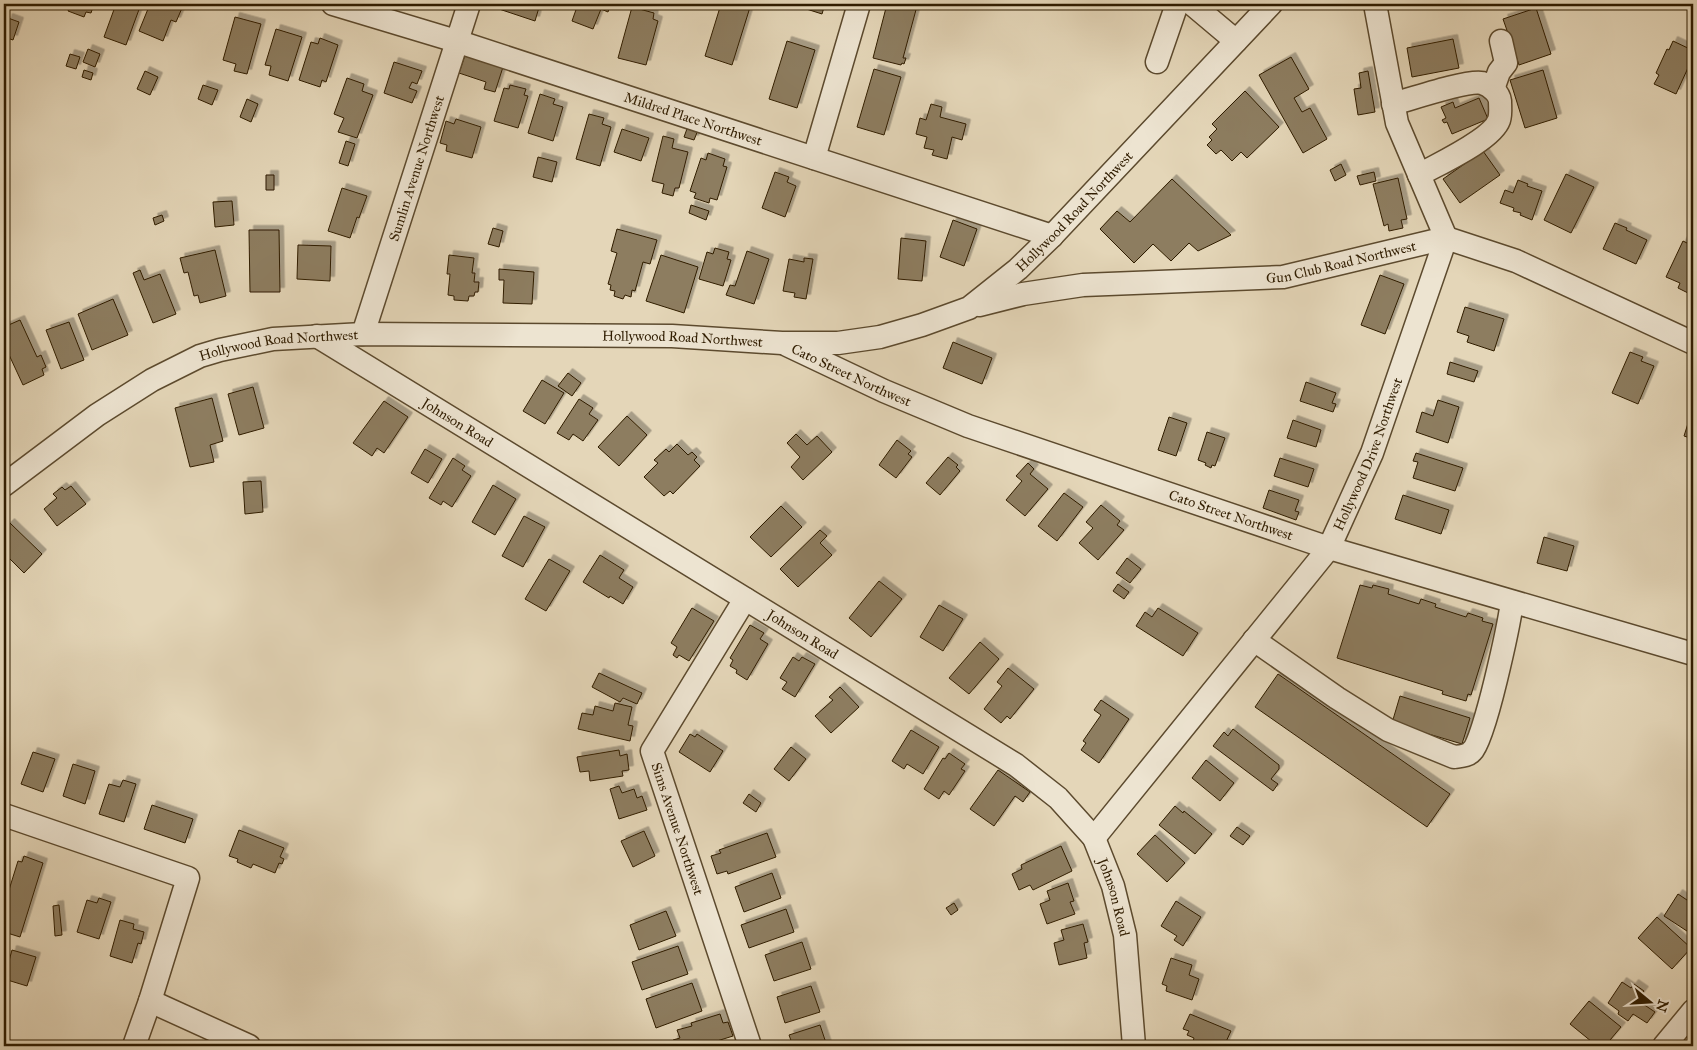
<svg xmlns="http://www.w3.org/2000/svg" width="1697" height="1050" font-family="'IM FELL Great Primer',serif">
<defs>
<filter id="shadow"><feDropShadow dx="4.5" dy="-4.5" stdDeviation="0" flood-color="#0004"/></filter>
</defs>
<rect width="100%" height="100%" fill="#e4d6b8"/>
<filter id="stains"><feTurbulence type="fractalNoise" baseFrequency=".004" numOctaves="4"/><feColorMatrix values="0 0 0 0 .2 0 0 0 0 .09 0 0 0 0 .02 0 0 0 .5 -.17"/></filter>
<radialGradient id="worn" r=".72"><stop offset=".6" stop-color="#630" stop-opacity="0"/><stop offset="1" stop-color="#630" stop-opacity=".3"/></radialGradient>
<path fill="#8d7d60" stroke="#2f1c00" filter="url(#shadow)" d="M62 4H94L91 13 86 12 84 17 68 11 70 6Z
M116 4H141L126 45 104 37Z
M150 4H171L182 8 176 22 171 20 163 41 139 31Z
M501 4H540L535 21 499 9Z
M578 4H611L608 12 601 9 593 29 572 21Z
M721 4H751L732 65 705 56Z
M795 4H825L822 14 794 5Z
M887 4H910L917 6 903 58H906L904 64 902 63 901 65 873 58Z
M632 7 654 13 653 19 658 21 646 65 618 58Z
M1536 8 1551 54 1519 65 1503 19Z
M235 17 261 24 247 74 234 71 236 64 223 60Z
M8 18 19 22 13 40 4 37V31Z
M276 29 302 37 288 81 269 75 271 66 265 65Z
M320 38 338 45 326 82 322 80 320 87 299 80 311 42 318 44Z
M1453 39 1459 68 1412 77 1407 48Z
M787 41 815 50 797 108 769 99Z
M1673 41 1692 50 1693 48V57L1676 94 1654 84 1659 75 1656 73 1667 49 1669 50Z
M88 49 100 54 95 67 83 62Z
M70 54 80 57 76 69 66 66Z
M465 55 503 67 495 92 484 89 486 82 459 73Z
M1291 57 1309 89 1294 98 1302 112 1310 108 1327 139 1303 153 1259 75Z
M394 62 422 71 417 84 412 82 409 88 417 91 412 103 384 93Z
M874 69 901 77 884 135 857 127Z
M84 70 93 73 91 80 82 77Z
M1543 70 1557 118 1525 128 1510 80Z
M145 71 158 77 150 95 137 89Z
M1368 71 1375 112 1358 115 1354 89 1361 88 1359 73Z
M347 78 364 84 362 91 373 95 357 138 338 132 344 118 334 114Z
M203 85 218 90 212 105 198 99Z
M510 85 526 89 524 95 528 96 518 128 494 121 504 88 509 89Z
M1245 91 1279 127 1247 158 1241 152 1232 161 1221 150 1216 154 1207 145 1212 140 1209 137 1217 129 1212 124Z
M540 94 555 99 553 104 563 107 553 141 528 133Z
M1479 98 1488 119 1452 134 1447 122 1444 123 1442 120 1446 118 1441 107 1453 102 1455 108Z
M247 99 258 104 251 122 240 117Z
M931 104 942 107 940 117 966 124 962 140 952 137 947 159 932 155 934 150 924 148 927 137 916 134 920 118 926 120Z
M589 114 604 118 602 124 611 127 600 166 576 159Z
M456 119 481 127 472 158 446 151 447 145 440 143 446 121 454 124Z
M688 126 698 130 694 140 684 137Z
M622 129 649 138 641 161 614 152Z
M663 136 674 139 672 148 688 152 679 188H675L673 196 662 193 664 184 652 181Z
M346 141 355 144 348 166 339 163Z
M1483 151 1500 175 1460 203 1443 179Z
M708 153 725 159 723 166 727 167 717 200 710 198 709 203 694 198 696 193 690 191 701 158 706 160Z
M538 157 557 162 552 182 533 177Z
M1341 164 1346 175 1335 181 1330 170Z
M775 172 789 177 787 182 796 186 785 217 762 208Z
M1374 172 1376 181 1360 185 1357 176Z
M1566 174 1594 187 1571 233 1544 220Z
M266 175H274V190H266Z
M1398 178 1407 219 1401 220 1403 228 1389 231 1388 224 1384 226 1373 184Z
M1172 179 1231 235 1198 251 1189 243 1171 261 1153 244 1134 263 1100 229 1117 211 1130 222Z
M1518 180 1528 184 1527 186 1542 191 1532 220 1520 215 1521 213 1513 211 1514 208 1500 203 1505 190 1513 193Z
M342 188 367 196 359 218 357 217 350 238 328 231Z
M232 201 234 225 215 227 213 202Z
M691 205 709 211 706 220 689 213Z
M162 215 164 221 155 225 153 218Z
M953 220 977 229 964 266 940 257Z
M1615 223 1627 228 1626 230 1647 240 1636 264 1603 249Z
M493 228 503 231 499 247 488 244Z
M617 229 657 240 650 264 643 262 635 291 632 290 631 297 625 295 623 299 614 296 615 291 610 290 611 285 608 284 617 253 611 251Z
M249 230H279L280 292H250Z
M901 238 926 241 922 281 898 279Z
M1683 241 1693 246V288L1690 294 1678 288 1680 283 1666 277Z
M298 245 331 246 330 281 297 279Z
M715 248 729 252 727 259 731 260 723 286 699 279 707 252 713 254Z
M215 250 226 296 200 303 198 295 194 296 188 272 184 273 180 258Z
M747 251 769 259 754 304 726 295 730 285 735 286Z
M449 255 474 258 472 273H475L474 282H479L478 292H475L474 296H469L468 301 454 300V296L448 295 450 274H447Z
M661 255 698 267 684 313 646 301Z
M804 258 813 259 806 299 794 297 795 293 783 291 789 259 804 262Z
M499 269 534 272 532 304 503 303 504 280H499Z
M140 270 144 280 160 274 176 314 153 323 133 273Z
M1380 275 1404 284 1385 334 1361 325Z
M113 299 128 335 92 350 78 314Z
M1465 307 1504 319 1494 351 1467 342 1469 336 1457 332Z
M20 320 37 357 41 355 46 367 42 369 44 375 23 385 4 344V327Z
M69 322 84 360 61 369 46 330Z
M953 342 992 358 982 384 943 368Z
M1630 352 1643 357 1641 361 1654 366 1638 404 1612 393Z
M1450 362 1478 371 1474 382 1447 374Z
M568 373 581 383 572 396 558 386Z
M542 380 564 393 545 424 523 411Z
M1306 382 1336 393 1332 403 1336 404 1333 412 1300 401Z
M253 387 264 428 239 435 228 394Z
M212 398 223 441 210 445 214 462 190 467 175 408Z
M579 399 593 408 589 414 598 420 583 441 573 434 569 440 557 433Z
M1438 400 1459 407 1448 443 1416 432 1422 412 1433 416Z
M384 401 408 417 384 453 377 448 372 456 353 443Z
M627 416 647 435 619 466 598 447Z
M1169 417 1187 423 1176 456 1158 450Z
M1690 417 1693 418V439L1684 436Z
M1293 420 1321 430 1316 447 1287 438Z
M1207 432 1225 438 1215 466 1212 465 1211 468 1205 465 1206 463 1198 460Z
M796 434 807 445 817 436 832 452 803 480 791 467 800 457 787 443Z
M897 440 911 451 908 454 912 457 896 478 879 465Z
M677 444 688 455 692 452 697 457 694 460 700 466 673 494 670 491 664 496 644 477 658 463 654 460 666 449 669 452Z
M425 449 442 459 428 483 411 473Z
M1416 453 1463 468 1455 491 1413 478 1418 462 1413 461Z
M948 457 958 465 956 467 960 471 940 495 926 483Z
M453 458 465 466 462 470 471 476 452 507 443 501 441 505 429 498Z
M1280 458 1314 469 1308 487 1274 476Z
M1028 463 1034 469 1030 474 1048 489 1025 516 1006 500 1022 481 1016 476Z
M261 481 263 512 245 514 243 482Z
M493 485 516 499 495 535 472 522Z
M71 486 86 504 57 526 44 509 57 498 53 494 62 487 65 490Z
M1269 490 1299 500 1295 511 1299 512 1296 520 1263 508Z
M1064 493 1083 507 1057 541 1038 526Z
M1403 495 1449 510 1441 534 1395 519Z
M1101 505 1120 521 1117 525 1124 530 1098 560 1079 543 1093 528 1086 522Z
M781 506 802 527 771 557 750 537Z
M524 516 545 527 523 567 502 556Z
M10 523 42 554 24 573 4 553V529Z
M820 530 827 536 820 543 832 555 798 587 780 569Z
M1544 537 1574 546 1567 571 1537 563Z
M600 555 624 570 619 578 633 587 623 604 610 596 609 598 583 582Z
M1127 558 1141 569 1130 583 1116 573Z
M549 559 570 571 546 611 525 599Z
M879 581 902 599 871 637 849 618Z
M1118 584 1129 592 1124 599 1113 591Z
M1360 585 1372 588 1373 585 1389 589 1388 594 1419 604 1421 599 1436 604 1435 607 1466 617 1468 613 1483 618 1482 621 1493 624 1471 695 1468 694 1466 701 1442 694 1443 691 1337 658Z
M939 605 963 619 943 651 920 637Z
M692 608 714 621 689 661 679 655 677 658 673 655 677 647 671 643Z
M1158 608 1198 633 1183 656 1136 626 1145 612 1152 617Z
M750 625 764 633 760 639 768 644 747 680 736 673 737 670 730 666 733 660 730 658Z
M980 642 999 659 969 694 949 678Z
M793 657 799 661 802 657 815 664 795 697 782 689 787 682 780 678Z
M1008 668 1034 689 1010 719 1007 716 1001 723 984 709 1002 686 997 682Z
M599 673 642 693 637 704 623 698 620 702 592 687Z
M1278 674 1450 794 1427 827 1255 707Z
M840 687 859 707 831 733 815 716 833 700 829 697Z
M1400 696 1470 718 1462 744 1392 723Z
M1101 700 1129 719 1099 763 1081 750 1086 743 1083 741 1101 715 1094 710Z
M615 703 632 707 628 725 633 726 630 741 578 729 582 713 593 715 595 706 613 711Z
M1233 729 1279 765V769L1271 779 1278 784 1273 791 1213 746 1224 732 1228 736Z
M911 730 939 747 923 774 907 764 904 769 892 761Z
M690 734 695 737 697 734 723 751 710 772 679 752Z
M791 747 806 759 789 781 774 769Z
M619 750 620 756 627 754 629 770 622 771 623 776 590 781 589 771 580 772 577 757Z
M33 752 55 759 43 792 21 784Z
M949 753 965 764 961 769 965 771 949 795 944 791 939 799 924 789 943 758 945 759Z
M1206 760 1234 783 1220 801 1192 778Z
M73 764 95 771 85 804 63 796Z
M998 770 1030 792 1023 802 1015 796 994 826 970 809Z
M123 780 136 784 124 822 99 814 109 784 120 787Z
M619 786 622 793 634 789 637 798 642 796 647 810 619 819 610 789Z
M749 794 761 803 756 812 743 803Z
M152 805 193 819 185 843 144 829Z
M1175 806 1183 813 1184 811 1212 834 1195 854 1159 825Z
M1237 827 1250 836 1243 845 1230 836Z
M239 830 284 848 280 857 284 859 282 864 279 863 275 873 253 864 251 868 237 862 238 859 229 856Z
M644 831 655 856 633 867 621 841Z
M767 833 776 857 728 874 727 871 717 874 711 856 721 853 719 850Z
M1155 835 1185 863 1167 882 1137 854Z
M1061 846 1072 871 1033 890 1030 885 1019 890 1012 874 1022 869 1021 865Z
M24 856 43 863 20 937 4 932V906L18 861 22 862Z
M772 873 781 898 744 912 735 887Z
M1068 883 1074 901 1070 902 1075 914 1047 924 1040 904 1050 900 1047 891Z
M1678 894 1693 904V935L1664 916Z
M99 898 111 902 99 939 77 932 87 900 97 903Z
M1176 901 1201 917 1183 946 1174 940 1177 936 1161 926Z
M954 903 958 910 951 915 946 908Z
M59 905 62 935 55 936 53 906Z
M786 909 794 932 749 948 741 925Z
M666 911 676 936 639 950 630 925Z
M1657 917 1691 948 1672 969 1638 938Z
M120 920 134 924 133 929 144 932 141 944 138 943 132 963 110 956Z
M1083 924 1088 942 1084 943 1087 958 1059 965 1054 943 1064 940 1061 930Z
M802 942 811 969 774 981 765 955Z
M678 946 688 974 642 990 632 962Z
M12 950 36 957 27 986 4 979Z
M1171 958 1192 965 1189 975 1199 979 1192 1000 1166 991 1167 986 1162 984Z
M1622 982 1631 988 1634 984 1644 991 1637 1000 1655 1012 1647 1023 1633 1014 1628 1021 1618 1014 1619 1011 1608 1003Z
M692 983 702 1011 656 1028 646 999Z
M811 986 820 1012 785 1023 777 997Z
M1589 1001 1621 1027 1605 1046H1597L1570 1024Z
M720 1014 723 1023 728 1022 733 1036 701 1046H675L673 1040 680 1038 677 1030 692 1026 691 1023Z
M1190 1014 1231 1031 1224 1046 1212 1045 1204 1046 1193 1041 1194 1038 1187 1035 1189 1031 1183 1029Z
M820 1025 827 1046H793L789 1035Z"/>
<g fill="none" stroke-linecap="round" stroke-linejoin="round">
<defs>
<g id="minor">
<path id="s1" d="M333 4 456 41 1052 236"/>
<path d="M1192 4 1236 41"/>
<path d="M1157 62 1177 4"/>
<path d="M1493 89 1499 72 1506 63 1501 41"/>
<path d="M1393 104C1411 99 1467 80 1482 83 1490 85 1499 93 1500 101 1500 107 1501 114 1499 120 1492 140 1438 164 1419 175"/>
<path d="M814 158 859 4"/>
<path id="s2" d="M979 305 1023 294 1083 285 1283 277 1446 238 1516 261 1693 343"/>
<path id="s3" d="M363 334 469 4"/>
<path id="s4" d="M317 336 1016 765 1058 798 1094 838 1113 886 1125 935 1134 1046"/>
<path id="s5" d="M787 345 884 391 968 426 1329 548 1693 654"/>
<path id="s6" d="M4 485 97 415 152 380 200 356 220 350 273 339 363 334 672 336 782 343H838L880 337 922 325 969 308 1018 269 1052 236 1271 4"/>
<path id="s7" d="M745 599 652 751 750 1046"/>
<path d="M1254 640 1337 698 1388 730 1454 757C1461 756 1468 756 1472 751 1485 739 1509 624 1512 602"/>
<path d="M4 815 188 878 150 1001 134 1046"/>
<path id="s8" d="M1094 838 1329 548 1372 453 1446 238 1397 123 1375 4"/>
<path d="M150 1001 249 1046"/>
<path d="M1664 1046 1693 1011"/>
</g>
</defs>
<use href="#minor" stroke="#5c4a2e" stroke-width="25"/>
<use href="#minor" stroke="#ede4d1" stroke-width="22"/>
</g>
<g text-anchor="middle" stroke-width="4" stroke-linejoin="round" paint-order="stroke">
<g font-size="14" fill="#2f1c00" stroke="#ede4d1">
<text dy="5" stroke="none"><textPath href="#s1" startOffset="378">Mildred Place Northwest</textPath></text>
<text dy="5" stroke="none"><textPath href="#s3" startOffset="174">Sumlin Avenue Northwest</textPath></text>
<text dy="5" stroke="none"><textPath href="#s6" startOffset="1155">Hollywood Road Northwest</textPath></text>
<text dy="5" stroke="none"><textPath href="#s2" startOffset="366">Gun Club Road Northwest</textPath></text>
<text dy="5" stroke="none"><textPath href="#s6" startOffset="720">Hollywood Road Northwest</textPath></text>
<text dy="5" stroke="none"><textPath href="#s6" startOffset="315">Hollywood Road Northwest</textPath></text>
<text dy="5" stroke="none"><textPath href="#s5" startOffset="71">Cato Street Northwest</textPath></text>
<text dy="5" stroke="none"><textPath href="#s4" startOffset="165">Johnson Road</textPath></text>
<text dy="5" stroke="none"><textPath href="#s8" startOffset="475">Hollywood Drive Northwest</textPath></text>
<text dy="5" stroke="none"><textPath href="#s5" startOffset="476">Cato Street Northwest</textPath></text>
<text dy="5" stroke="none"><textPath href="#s4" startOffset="570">Johnson Road</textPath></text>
<text dy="5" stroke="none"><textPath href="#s7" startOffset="260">Sims Avenue Northwest</textPath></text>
<text dy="5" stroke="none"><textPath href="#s4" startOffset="990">Johnson Road</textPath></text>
</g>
</g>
<rect width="1697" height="1050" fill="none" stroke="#e4d6b8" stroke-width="20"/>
<rect x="5" y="5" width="1687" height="1040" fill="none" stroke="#2f1c00" stroke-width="2.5"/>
<rect x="10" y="10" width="1677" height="1030" fill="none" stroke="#2f1c00"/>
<g transform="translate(1650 1002) rotate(108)" stroke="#ede4d1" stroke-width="4" paint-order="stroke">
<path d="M0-4L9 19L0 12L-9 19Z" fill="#2f1c00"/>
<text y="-8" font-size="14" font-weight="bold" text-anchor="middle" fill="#2f1c00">N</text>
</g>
<rect width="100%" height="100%" filter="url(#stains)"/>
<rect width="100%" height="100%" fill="url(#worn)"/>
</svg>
